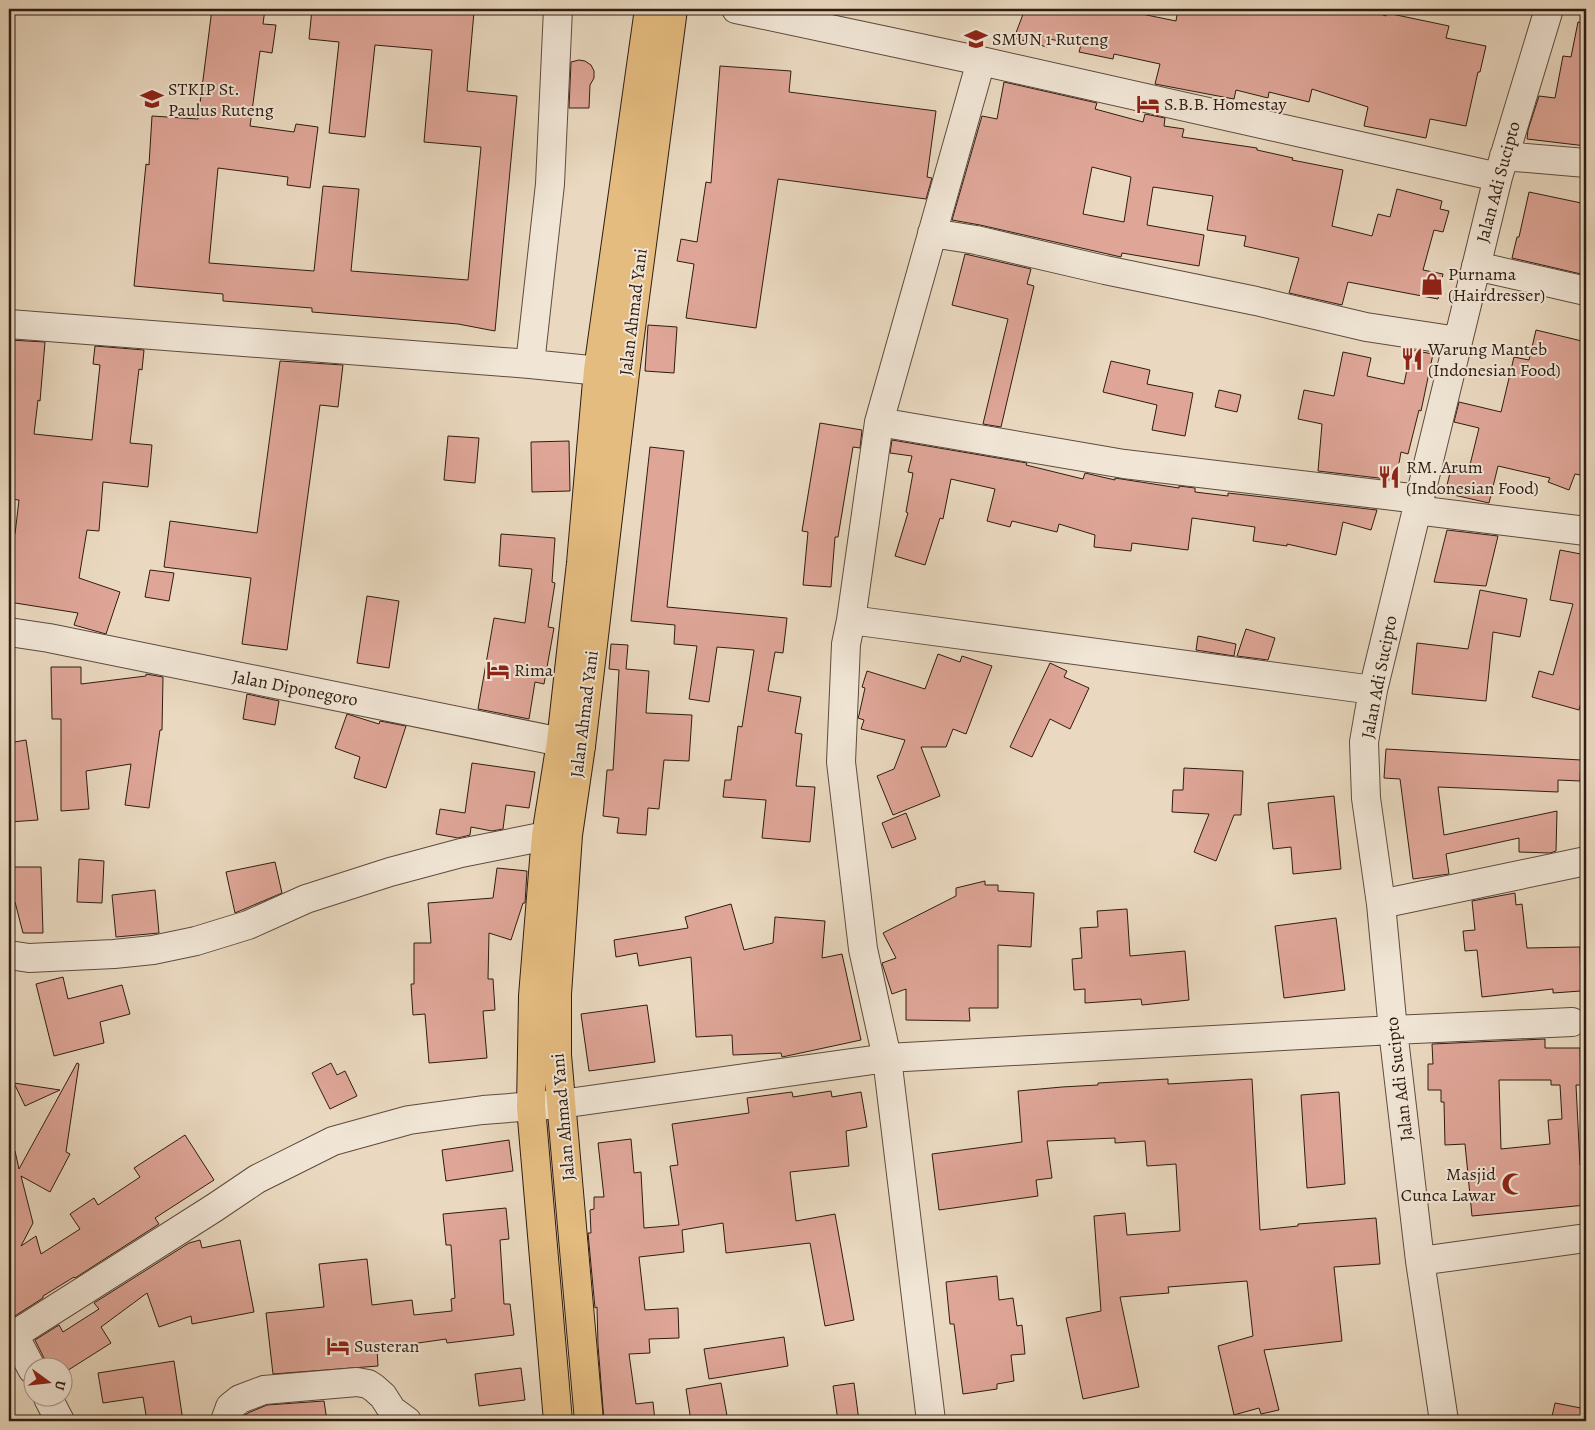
<svg xmlns="http://www.w3.org/2000/svg" width="1595" height="1430" font-family="Alegreya,serif">
<rect width="100%" height="100%" fill="#ead9c0"/>
<filter id="stains"><feTurbulence type="fractalNoise" baseFrequency=".004" numOctaves="4"/><feColorMatrix values="0 0 0 0 .2 0 0 0 0 .09 0 0 0 0 .02 0 0 0 .5 -.17"/></filter>
<radialGradient id="worn" r=".72"><stop offset=".6" stop-color="#630" stop-opacity="0"/><stop offset="1" stop-color="#630" stop-opacity=".3"/></radialGradient>
<path fill="#dfa698" stroke="#2f1c11" fill-rule="evenodd" d="M212 9H265L263 24 276 25 272 53 260 51 250 126 294 132 296 124 318 127 310 188 287 185 288 177 218 168 209 263 314 271 323 186 359 189 351 271 468 280 481 147 424 142 432 50 375 45 365 137 329 133 339 42 309 39 312 9H466L465 11 474 12 467 91 517 96 495 331 458 324 312 312V308L223 301V294L134 286 146 164 149 165 152 116 198 119Z
M1025 9H1037L1059 14 1060 9H1111L1127 12V11L1176 21 1178 9H1366L1386 16 1387 13 1449 26 1446 38 1486 46 1480 72H1478L1466 126 1430 119 1426 138 1364 126 1368 107 1312 89 1309 102 1269 92 1268 98 1236 90 1234 99 1155 84 1160 64 1114 54 1113 59 1079 52 1081 45 1049 39 1047 47 1014 38Z
M1578 22 1586 23V146L1527 139 1528 130 1539 96 1555 98 1563 56 1571 57Z
M579 60 585 61 591 65 594 71V78L590 85 589 108H569L571 62Z
M720 66 791 71 789 92 936 111 927 177 932 178 926 199 778 179 756 328 686 318 694 264 677 261 681 239 697 242 706 182 711 183Z
M1004 82 1097 103 1095 109 1143 122 1145 114 1165 118 1164 126 1184 129 1182 137 1257 148V150L1293 158 1292 160 1343 170 1332 226 1372 236 1378 214 1390 217 1397 189 1442 201 1440 209 1449 211 1443 232 1434 230 1423 270 1443 274 1438 299 1348 282 1342 305 1289 293 1299 258 1244 246 1246 236 1207 230 1213 196 1153 187 1147 225 1204 235 1199 266 1122 253 1121 257 980 225 952 220 982 116 997 119ZM1092 167 1131 177 1124 222 1083 214Z
M1529 192 1586 204V252L1581 274 1512 258 1517 237H1519Z
M965 254 1031 269 1027 284 1034 286 1001 427 983 424 1008 319 952 305Z
M648 325 677 327 674 373 645 371Z
M1536 330 1586 342V476L1575 474 1569 490 1548 482 1550 478 1498 466 1489 503 1445 493 1451 469 1468 473 1479 428 1454 422 1459 402 1501 412 1514 357 1529 360Z
M9 340 45 342 40 401 38 400 34 434 92 440 100 365 93 364 95 346 144 350 142 370 139 369 130 443 152 445 148 487 103 482 99 531 87 530 79 578 120 592 106 634 74 625 78 613 9 602V533L15 534 19 500 9 499Z
M1411 350 1433 354 1421 411 1419 410 1408 454 1401 452 1396 480 1318 471 1322 424 1298 419 1304 390 1334 396 1343 352 1371 358 1367 376 1404 384Z
M280 361 343 365 338 407 320 405 287 650 242 644 251 578 164 567 170 521 257 533Z
M1111 361 1150 370 1147 384 1193 393 1185 436 1152 430 1157 405 1103 392Z
M1219 390 1241 395 1237 412 1215 407Z
M820 423 862 430 860 448 853 447 838 537H835L831 587 803 585 808 532 802 531Z
M448 436 479 438 475 483 444 480Z
M892 440 1027 463 1026 465 1083 479 1085 473 1115 480V478L1179 488V486L1195 488V492L1228 496V493L1377 510 1371 530 1343 522 1336 555 1287 544V546L1253 541 1255 527 1192 518 1188 550 1132 543 1131 551 1094 547 1095 535 1059 524 1057 532 1012 521 1010 527 987 521 995 489 951 479 943 519 940 518 925 565 895 556 908 513 906 512 913 473 908 472 912 456 890 453Z
M569 441 570 491 532 492 531 442Z
M650 447 684 451 667 607 787 618 783 653 775 652 768 691 801 697 795 733 802 734 796 786 815 787 810 842 762 838 766 800 723 797 725 780H731L738 726 742 727 754 650 717 647 709 702 689 699 697 646 674 644 675 625 631 621Z
M1447 530 1498 536 1486 586 1434 582Z
M501 534 555 538 552 582 555 583 548 627 554 628 544 684 535 682 529 719 478 709 494 618 525 623 532 569 499 566Z
M1560 550 1586 555V665L1581 682 1586 684 1579 710 1532 697 1539 671 1553 675 1573 604 1550 600Z
M150 570 174 573 169 601 145 597Z
M1480 590 1527 599 1520 637 1493 632 1486 701 1412 694 1417 643 1468 649Z
M367 596 399 601 389 668 357 663Z
M1246 629 1275 638 1268 660 1237 656Z
M1198 636 1236 644 1234 656 1196 650Z
M611 644 628 645 626 669 649 671 646 713 692 715 689 761 664 760 659 809 648 808 646 835 617 833 619 818 603 816 607 770H613L619 670 609 669Z
M938 654 960 662 962 656 992 666 966 734 953 729 946 747H921L940 796 893 815 877 776 894 769 905 740 861 729 864 720 858 718 859 715 865 688 862 687 867 671 925 689Z
M1050 663 1067 671 1064 677 1089 688 1070 729 1050 719 1032 757 1010 747Z
M51 667H81V684L146 676V674L163 677 162 730H160L149 808 125 805 131 764 86 771 89 809 61 811V719H52Z
M247 694 279 701 275 725 243 719Z
M347 714 379 724 380 721 406 726 386 788 354 778 360 757 335 748Z
M26 740 38 820 9 822V743Z
M1386 749 1581 760 1580 781 1558 780V792L1438 787 1444 835 1557 811 1556 851 1550 853 1519 852V838L1446 854 1449 874 1413 879 1400 779 1384 778Z
M472 763 535 772 529 808 506 805 503 829 492 831 471 827 470 835 458 838 436 834 440 809 465 813Z
M1184 768 1243 771 1241 815H1234L1216 861 1194 852 1209 814 1172 812 1173 790H1183Z
M1334 796 1341 869 1293 874 1291 847 1273 849 1268 803Z
M906 813 916 839 892 848 882 823Z
M79 859 104 861 102 903 77 902Z
M275 862 282 893 235 913 226 872Z
M9 867H41L43 933H23L15 902 9 903Z
M497 868 527 871 525 903H523L511 940 489 933 488 979H493L495 1010 483 1011 487 1058 429 1063 425 1014 413 1015 411 984H414V943H431L428 903 493 898Z
M985 881V885H998V891L1034 893 1031 947 998 945V1008H969L970 1021 906 1020V989L892 994 882 963 896 958 883 933 956 896V888Z
M155 890 159 933 116 937 112 895Z
M1515 893 1516 905 1522 904 1527 948 1580 947 1581 991 1553 993V989L1482 997 1477 950 1465 951 1463 931 1475 930 1472 901Z
M731 904 744 950 773 943 775 917 825 921 822 958 842 954 861 1040 782 1057 781 1053 733 1055 732 1035 696 1037 691 957 639 966 637 953 616 957 614 940 688 928 685 917Z
M1127 909 1130 956 1185 951 1189 1000 1142 1005 1141 999 1085 1003V989L1074 990 1072 959 1082 958 1080 928 1098 927 1097 911Z
M1336 918 1345 990 1284 998 1275 926Z
M63 977 68 999 122 985 130 1014 100 1022 104 1043 54 1056 36 984Z
M647 1005 655 1062 589 1071 581 1014Z
M1545 1039V1048H1580L1581 1085H1576L1580 1165 1586 1164V1205L1472 1216 1465 1144 1445 1145 1444 1102H1441V1090H1428V1064H1433L1432 1044ZM1499 1080H1551V1085H1560L1562 1119 1548 1120 1550 1144 1501 1149Z
M77 1063 79 1064 66 1152 70 1154 50 1192 21 1176 33 1223 21 1246 36 1236 41 1254 80 1229 70 1214 94 1198 98 1205 140 1177 134 1168 185 1135 214 1180 155 1218 159 1224 75 1278 74 1277 43 1296V1298L10 1319 9 1152 15 1151 19 1169Z
M331 1063 337 1075 345 1071 357 1096 330 1109 312 1073Z
M1168 1079V1084L1252 1079 1260 1230 1298 1226V1224L1376 1218 1380 1264 1334 1267 1342 1341 1264 1350 1279 1410 1261 1414 1259 1408 1234 1415 1218 1346 1253 1336 1247 1281 1168 1287 1169 1293 1120 1297 1139 1387 1083 1399 1066 1318 1101 1311 1094 1216 1125 1213 1127 1235 1180 1231 1176 1164 1147 1166 1145 1141 1115 1143V1138L1047 1141 1052 1178 1036 1180 1038 1196 939 1210 932 1154 1022 1142 1018 1091 1062 1087 1098 1085V1083Z
M14 1083 60 1090 25 1106Z
M831 1091 832 1097 861 1092 867 1127 846 1131 849 1166 790 1172 796 1221 835 1214 854 1320 825 1326 810 1243 726 1253 723 1223 682 1230 684 1252 639 1257 645 1310 678 1308 679 1338 649 1339 650 1353 629 1354 636 1404 653 1402 655 1421H604L598 1345 597 1307 595 1308 588 1233H591L590 1210 594 1209V1197H604L598 1143 631 1139 634 1173 641 1172 644 1228 679 1225 670 1166 678 1165 672 1124 749 1113 747 1098 792 1092 793 1097Z
M1339 1092 1345 1184 1307 1188 1301 1095Z
M509 1140 513 1171 446 1181 442 1150Z
M506 1208 509 1239 500 1240 504 1304H510L514 1335 447 1343 446 1339 377 1349 378 1366 273 1374 266 1313 324 1307 319 1264 367 1259 372 1305 412 1300 414 1315 452 1311 451 1299 455 1298 451 1245H446L443 1214Z
M200 1240 202 1248 240 1240 254 1312 192 1324 191 1316 159 1327 147 1293 101 1327 111 1343 62 1374V1368H47L46 1362 35 1340 59 1325 63 1332 99 1309 94 1303 189 1243Z
M997 1276 999 1300 1013 1298 1017 1326 1022 1325 1025 1354 1011 1355 1014 1381 997 1384V1389L963 1394 954 1324H950L946 1282Z
M784 1337 788 1366 709 1379 704 1349Z
M174 1361 183 1421H147L143 1397 103 1403 98 1373Z
M521 1368 525 1400 479 1406 475 1374Z
M721 1383 728 1421H691L686 1389Z
M854 1383 859 1421H838L833 1386Z
M324 1401 327 1421H246L245 1415 248 1413 267 1405Z
M1555 1403 1586 1409V1421H1551Z"/>
<g fill="none" stroke-linecap="round" stroke-linejoin="round">
<defs>
<path id="minor" d="M736 9 981 61 1498 177
M1504 156 1586 163
M932 233 976 240 1105 270 1256 301 1366 327 1458 341
M1476 266 1586 291
M9 324 530 364 620 373
M530 364 550 184 558 9
M879 422 1124 464 1419 499
M1416 510 1586 531
M851 620 1373 690
M9 632 49 638 581 746
M1381 904 1586 861
M9 955 29 958 114 954 153 950 196 941 248 925 306 899 390 872 461 853 546 836
M1420 1261 1586 1238
M14 1335 32 1369
M9 1336 14 1335 214 1208 257 1179 333 1141 409 1120 483 1110 561 1104 887 1058 1393 1030 1572 1022
M48 1398 60 1421
M225 1421 230 1407 240 1399 264 1390 357 1382 368 1384 374 1388 383 1396 392 1410 407 1421
M931 1421 887 1058 863 949 841 762 846 644 851 620 879 422 981 61
M1444 1421 1420 1261 1393 1030 1381 904 1366 798 1364 742 1373 690 1498 177 1549 9"/>
<path id="highway" d="M558 1421 531 1107 533 996 546 836 561 742 581 563 598 370 649 9
M589 1421 557 1055V994L568 835 581 746 625 373 673 9"/>
</defs>
<use href="#minor" stroke="#5e4b3d" stroke-width="30"/>
<use href="#highway" stroke="#2f1c11" stroke-width="30"/>
<use href="#minor" stroke="#f1e6d6" stroke-width="28"/>
<use href="#highway" stroke="#e5bc80" stroke-width="28"/>
</g>
<defs>
<symbol id="school-bare" viewBox="-9 -9 18 18"><path d="M0-5L7-2L0 1L-7-2ZM-4 1L0 2.5L4 1V4Q0 6-4 4Z" fill="#8f2418" stroke="#f1e6d6" stroke-width="2.5" paint-order="stroke"/></symbol>
<symbol id="hotel-bare" viewBox="-9 -9 18 18"><path d="M-6-4.5h1.5V1H6V5H4.5V3h-9V5H-6ZM-4 0a1.8 1.8 0 1 1 3.6 0ZM.5 0V-2.5h3Q6-2.5 6 0Z" fill="#8f2418" stroke="#f1e6d6" stroke-width="2.5" paint-order="stroke"/></symbol>
<symbol id="shop-bare" viewBox="-9 -9 18 18"><path d="M-5-2.5h2.3a2.7 3.5 0 0 1 5.4 0H5L5.5 6h-11ZM-1.5-2.5h3a1.5 2.3 0 0 0-3 0Z" fill="#8f2418" stroke="#f1e6d6" stroke-width="2.5" paint-order="stroke"/></symbol>
<symbol id="restaurant-bare" viewBox="-9 -9 18 18"><path d="M-5-6h1v4h1v-4h1v4h1v-4h1v5L-1.5 .5V6h-2V.5L-5-1ZM5-6V6H3V1.5H1.5Q1.5-4 5-6Z" fill="#8f2418" stroke="#f1e6d6" stroke-width="2.5" paint-order="stroke"/></symbol>
<symbol id="mosque-bare" viewBox="-9 -9 18 18"><path d="M3.5-4.9A6 6 0 1 0 3.5 4.9A5 5 0 1 1 3.5-4.9Z" fill="#8f2418" stroke="#f1e6d6" stroke-width="2.5" paint-order="stroke"/></symbol>
</defs>
<g fill-rule="evenodd">
<use href="#school-bare" x="960" y="23" width="32" height="32"/>
<use href="#school-bare" x="136" y="83" width="32" height="32"/>
<use href="#hotel-bare" x="1132" y="88" width="32" height="32"/>
<use href="#shop-bare" x="1416" y="268" width="32" height="32"/>
<use href="#restaurant-bare" x="1396" y="343" width="32" height="32"/>
<use href="#restaurant-bare" x="1373" y="461" width="32" height="32"/>
<use href="#hotel-bare" x="482" y="654" width="32" height="32"/>
<use href="#mosque-bare" x="1497" y="1168" width="32" height="32"/>
<use href="#hotel-bare" x="322" y="1330" width="32" height="32"/>
</g>
<g text-anchor="middle" stroke-width="4" stroke-linejoin="round" paint-order="stroke">
<g font-size="18" fill="#2f1c11" stroke="#f1e6d6" text-anchor="start">
<text x="992" y="45">SMUN 1 Ruteng</text>
<text x="168" y="95">STKIP St.<tspan x="168" dy="21">Paulus Ruteng</tspan></text>
<text x="1164" y="110">S.B.B. Homestay</text>
<text x="1448" y="280">Purnama<tspan x="1448" dy="21">(Hairdresser)</tspan></text>
<text x="1428" y="355">Warung Manteb<tspan x="1428" dy="21">(Indonesian Food)</tspan></text>
<text x="1406" y="473">RM. Arum<tspan x="1406" dy="21">(Indonesian Food)</tspan></text>
<text x="514" y="676">Rima</text>
<text x="1496" y="1180" text-anchor="end">Masjid<tspan x="1496" dy="21">Cunca Lawar</tspan></text>
<text x="354" y="1352">Susteran</text>
</g>
<g font-size="18" fill="#2f1c11" stroke="#f1e6d6">
<text transform="translate(1498 182) rotate(-75)" y="6">Jalan Adi Sucipto</text>
<text transform="translate(633 312) rotate(-83)" y="6">Jalan Ahmad Yani</text>
<text transform="translate(1379 677) rotate(-79)" y="6">Jalan Adi Sucipto</text>
<text transform="translate(295 688) rotate(11)" y="6">Jalan Diponegoro</text>
<text transform="translate(584 714) rotate(-83)" y="6">Jalan Ahmad Yani</text>
<text transform="translate(1399 1079) rotate(-97)" y="6">Jalan Adi Sucipto</text>
<text transform="translate(563 1117) rotate(-95)" y="6">Jalan Ahmad Yani</text>
</g>
</g>
<rect width="1595" height="1430" fill="none" stroke="#ead9c0" stroke-width="30"/>
<rect x="10" y="10" width="1575" height="1410" fill="none" stroke="#2f1c11" stroke-width="2.5"/>
<rect x="15" y="15" width="1565" height="1400" fill="none" stroke="#2f1c11"/>
<g transform="translate(48 1382) rotate(105)"><circle r="24" fill="#f1e6d6" stroke="#a39587"/>
<path d="M0-4L9 19L0 12L-9 19Z" fill="#8f2418"/>
<text y="-8" font-size="14" font-weight="bold" text-anchor="middle" fill="#2f1c11">U</text>
</g>
<rect width="100%" height="100%" filter="url(#stains)"/>
<rect width="100%" height="100%" fill="url(#worn)"/>
</svg>
